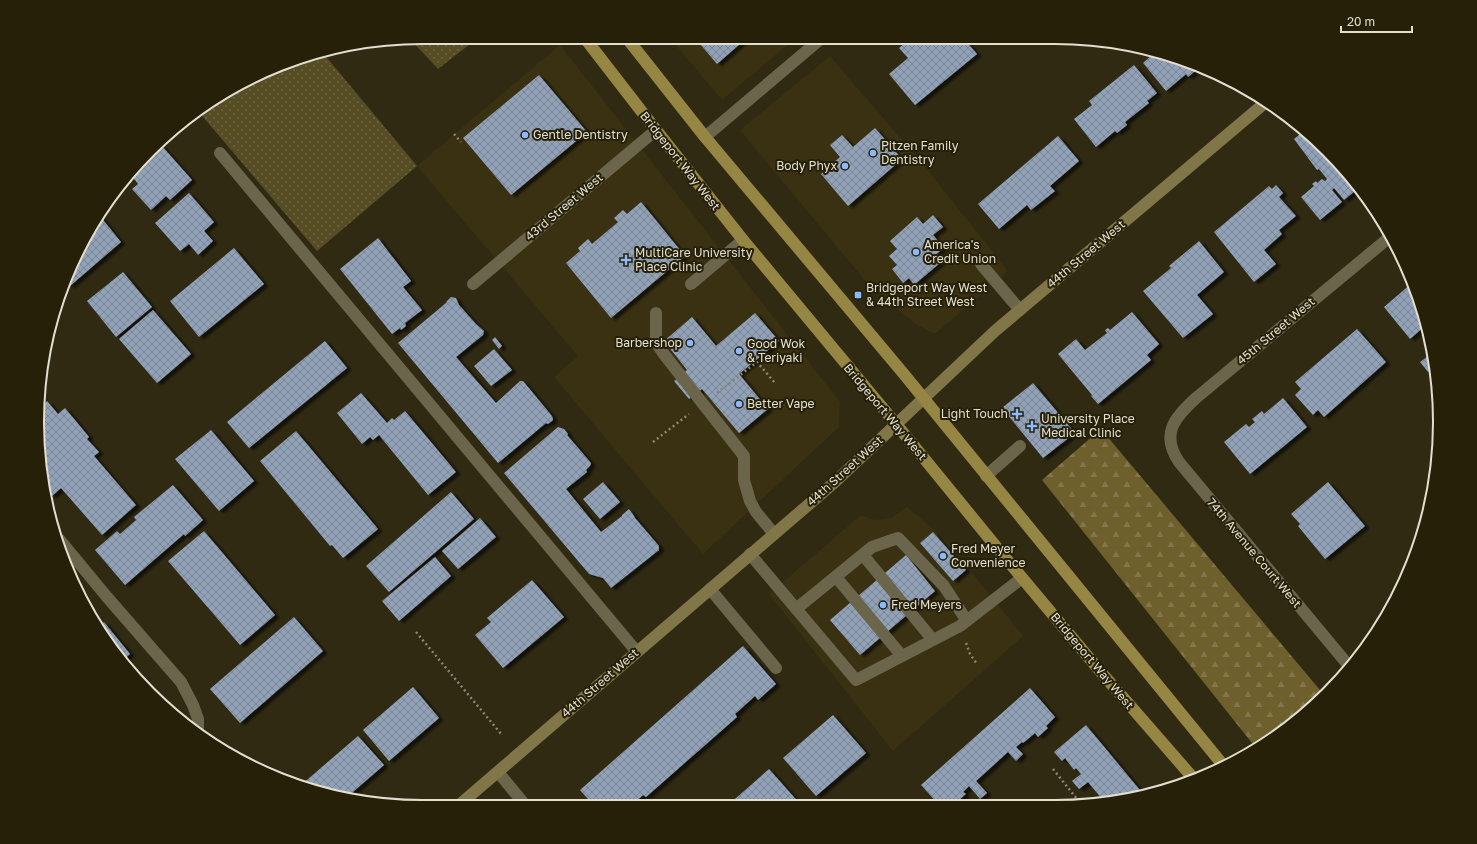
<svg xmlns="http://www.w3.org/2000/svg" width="1477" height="844" font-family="'Golos Text',sans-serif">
<defs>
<pattern id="grass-dots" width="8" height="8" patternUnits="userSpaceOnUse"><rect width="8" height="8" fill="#574d24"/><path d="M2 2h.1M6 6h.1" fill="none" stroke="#6f6643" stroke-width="1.8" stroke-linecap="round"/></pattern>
<pattern id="forest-firs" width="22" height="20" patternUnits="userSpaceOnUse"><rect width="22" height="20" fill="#6d602d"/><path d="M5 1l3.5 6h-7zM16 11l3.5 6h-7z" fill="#82764a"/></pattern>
<pattern id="building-cross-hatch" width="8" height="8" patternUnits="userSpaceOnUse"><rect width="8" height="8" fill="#91a1b8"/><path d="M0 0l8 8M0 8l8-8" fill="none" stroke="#7a8594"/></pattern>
<filter id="shadow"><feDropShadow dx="4.5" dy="2.5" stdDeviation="1" flood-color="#0009"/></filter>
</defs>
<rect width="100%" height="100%" fill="#302a13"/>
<path fill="#393112" d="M669 37H797L722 100Z
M560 45 840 402 839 427 703 554 554 377 578 356 417 166Z
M830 56 921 162 1008 271 935 334 915 324 868 284 740 130Z
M907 507 918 516 948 543 1023 636 893 751 769 594 861 515 875 520 891 518Z"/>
<path fill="url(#grass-dots)" d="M422 37H479L438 69 410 39Z
M323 53 417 166 317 251 198 111 298 57Z"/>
<path fill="url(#forest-firs)" d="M1101 429 1325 696 1269 742 1256 748 1042 480Z"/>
<path fill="url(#building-cross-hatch)" filter="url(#shadow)" d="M694 37H748L717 64Z
M911 38H926L929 41 933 38H963L977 54 915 105 889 74 908 58 899 48Z
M1154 53 1179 57 1200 67 1188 77 1186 74 1166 91 1143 63Z
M1134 65 1157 93 1147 101 1149 103 1125 122 1127 125 1117 133 1115 131 1096 147 1074 119 1092 105 1089 101Z
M539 75 587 132 511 195 463 138Z
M875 128 902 159 848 206 821 174 840 157 830 145 842 135 853 147Z
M1305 130 1360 187 1344 200 1334 188 1332 190 1342 202 1320 220 1301 197 1314 186 1312 184 1316 181 1317 183 1322 179 1325 181 1327 179 1319 169 1317 170 1294 139Z
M1058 136 1079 161 1050 186 1055 191 1031 210 1027 205 999 229 978 204Z
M161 145 192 180 170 200 166 196 151 210 132 189 138 184 132 176Z
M1276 185 1283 193 1279 197 1296 216 1279 230 1282 234 1264 250 1276 264 1254 282 1214 232 1269 186 1272 189Z
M189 193 214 222 204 231 213 241 198 255 189 244 180 251 155 223Z
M641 202 685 256 611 318 566 263 580 251 578 248 588 239 592 244 618 222 614 218 623 210 627 214Z
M99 215 121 242 70 286 68 284Z
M933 215 943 227 933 235 944 248 935 255 941 262 914 285 909 278 903 283 892 269 897 265 889 256 897 249 890 241 917 217 923 224Z
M378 238 411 281 403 287 422 310 405 323 406 326 401 330 400 328 392 334 340 269Z
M1199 241 1224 272 1197 295 1213 314 1183 338 1143 291 1171 268 1169 266Z
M234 248 264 284 199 337 170 301Z
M123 272 152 307 116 337 87 301Z
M1412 283 1427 324 1410 339 1384 307Z
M451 297 456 298 459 305 476 324 484 331 483 335 456 357 496 403 520 381H523L552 416 553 420 548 424 546 423 498 463 398 343 446 303 447 301Z
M153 310 191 354 157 383 119 339Z
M1132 312 1159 344 1147 355 1151 360 1098 404 1091 396 1092 395 1058 354 1076 339 1085 350 1107 333 1105 330 1108 328 1110 330Z
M755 313 779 341 739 374 768 409 739 433 702 389 689 399 674 381 687 370 664 341 692 317 716 346Z
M1357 329 1386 362 1324 417 1318 410 1313 415 1295 395 1301 389 1295 382Z
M495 337 502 346 499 349 492 340Z
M325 341 347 368 249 448 227 422Z
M494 349 512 370 491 386 474 366Z
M1428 356 1433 362 1434 366 1428 372 1420 362Z
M1033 383 1075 433 1043 458 1002 408Z
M361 393 387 423 392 418 394 420 405 411 456 472 428 495 379 435 373 440 370 437 362 444 337 413Z
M1283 398 1307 427 1250 474 1224 442 1246 424 1249 427 1255 422 1252 419 1262 411 1264 414Z
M47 401 58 414 65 408 89 437 87 439 99 452 94 456 136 505 102 535 61 488 52 496 48 492 38 447 42 405Z
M558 427 564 429 568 434 567 435 591 463 590 466 586 470 587 472 566 489 601 532 622 516V515L629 509 634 516 635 518 659 546V550L611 588 603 578 589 574 504 473Z
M211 430 254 481 219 511 175 459Z
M296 431 378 529 343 558 332 545 330 546 260 461Z
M603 482 620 502 600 519 583 499Z
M1328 482 1365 526 1325 559 1298 526 1300 524 1291 514Z
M173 485 203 520 185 536 184 534 125 585 95 550 117 531 120 534 136 520 134 517Z
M451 492 474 519 389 592 366 566Z
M480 518 496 537 458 569 442 551Z
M204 531 275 615 240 645 168 561Z
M933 532 966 570 953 581 920 543Z
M906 555 935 591 860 655 830 620Z
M435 557 451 576 399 621 382 601Z
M532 580 564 617 503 668 475 635 491 622 487 618Z
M294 617 323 651 240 723 210 689Z
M104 622 130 654 123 660 101 625Z
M743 646 776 684 758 700 755 696 735 714 737 717 646 797 643 795 632 805 629 801 624 805 594 806 580 790Z
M413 687 439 718 389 761 363 730Z
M1030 688 1055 717 1046 726 1048 728 1038 737 1035 733 1023 743 1022 742 1016 747 1023 754 1016 761 1008 752 976 781 987 793 980 799 969 786 963 792 966 794 954 804H938L921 785Z
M833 715 866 753 816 796 783 758Z
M1086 725 1144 795 1106 804 1088 782 1079 789 1072 781 1081 774 1076 768 1074 770 1065 758 1062 761 1054 752Z
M358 736 384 765 346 798 322 794 301 785Z
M769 769 801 805H728Z"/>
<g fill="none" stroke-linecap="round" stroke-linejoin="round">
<path stroke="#8b8674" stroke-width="2.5" stroke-dasharray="2 3" stroke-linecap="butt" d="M454 134 461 142
M717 393 757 362 775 383
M653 442 689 414
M416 632 502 735
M966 643 970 654 977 664
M1053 769 1081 804"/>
<path stroke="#6b654c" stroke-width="12" d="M220 153 637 652
M981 264 1020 310
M691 284 743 240
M656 313V342L663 353 744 456V480L750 501 756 512 774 534
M986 476 1020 446
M750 554 856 680 960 626 1022 578
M863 555 933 640
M836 577 902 656
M710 589 776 668
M796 609 872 547 898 538 944 586 967 621"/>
<path stroke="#6b654c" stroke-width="12" d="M705 137 823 37
M473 284 656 130
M59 539 107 597 181 682 193 705 198 719V730
M1349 666 1179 462C1160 434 1175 417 1196 398L1391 236
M498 772 526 806"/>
<path stroke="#807648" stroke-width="12" d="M458 806 836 481 995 331 1266 102"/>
<path stroke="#968644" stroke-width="12" d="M584 37 656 130 743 240 896 424 998 549 1100 671 1194 779
M626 37 705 137 903 373 1223 765"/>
</g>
<g fill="#8bbafc" stroke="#262009" stroke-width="1.5">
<circle cx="525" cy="135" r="4"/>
<circle cx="873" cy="153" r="4"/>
<circle cx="845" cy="166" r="4"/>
<circle cx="916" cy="252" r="4"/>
<path d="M624 254h4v4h4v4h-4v4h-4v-4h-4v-4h4z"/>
<rect x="854" y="291" width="8" height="8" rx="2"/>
<circle cx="690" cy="343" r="4"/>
<circle cx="739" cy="351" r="4"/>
<circle cx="739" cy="404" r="4"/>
<path d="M1015 408h4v4h4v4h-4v4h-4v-4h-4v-4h4z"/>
<path d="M1030 420h4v4h4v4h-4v4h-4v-4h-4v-4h4z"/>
<circle cx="943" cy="556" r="4"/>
<circle cx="883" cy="605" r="4"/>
</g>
<g text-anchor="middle" stroke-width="4" stroke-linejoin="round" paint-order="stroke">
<g font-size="12" fill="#e2dfd1" stroke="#262009" text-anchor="start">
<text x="533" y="139">Gentle Dentistry</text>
<text x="881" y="150">Pitzen Family<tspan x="881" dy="14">Dentistry</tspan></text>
<text x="837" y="170" text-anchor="end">Body Phyx</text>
<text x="924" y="249">America's<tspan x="924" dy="14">Credit Union</tspan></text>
<text x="635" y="257">MultiCare University<tspan x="635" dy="14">Place Clinic</tspan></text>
<text x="866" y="292">Bridgeport Way West<tspan x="866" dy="14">&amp; 44th Street West</tspan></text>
<text x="682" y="347" text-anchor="end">Barbershop</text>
<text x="747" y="348">Good Wok<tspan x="747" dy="14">&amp; Teriyaki</tspan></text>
<text x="747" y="408">Better Vape</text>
<text x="1008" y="418" text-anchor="end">Light Touch</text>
<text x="1041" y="423">University Place<tspan x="1041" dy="14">Medical Clinic</tspan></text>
<text x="951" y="553">Fred Meyer<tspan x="951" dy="14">Convenience</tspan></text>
<text x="891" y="609">Fred Meyers</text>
</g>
<g font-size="12" fill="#e2dfd1" stroke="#262009">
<text transform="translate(680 161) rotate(52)" y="4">Bridgeport Way West</text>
<text transform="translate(564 207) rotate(-40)" y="4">43rd Street West</text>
<text transform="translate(1086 254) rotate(-40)" y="4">44th Street West</text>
<text transform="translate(1276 331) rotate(-40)" y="4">45th Street West</text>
<text transform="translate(885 412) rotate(50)" y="4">Bridgeport Way West</text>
<text transform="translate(845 471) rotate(-42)" y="4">44th Street West</text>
<text transform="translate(1254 553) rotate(50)" y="4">74th Avenue Court West</text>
<text transform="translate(1092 661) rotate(50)" y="4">Bridgeport Way West</text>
<text transform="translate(600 683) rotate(-41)" y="4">44th Street West</text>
</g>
</g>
<path d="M0 0H1477V844H0ZM422 44H1055A378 378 0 0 1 1433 422V422A378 378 0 0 1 1055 800H422A378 378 0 0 1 44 422V422A378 378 0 0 1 422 44Z" fill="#262009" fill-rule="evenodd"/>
<path fill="none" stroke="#e2dfd1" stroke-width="2" d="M422 44H1055A378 378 0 0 1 1433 422V422A378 378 0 0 1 1055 800H422A378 378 0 0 1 44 422V422A378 378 0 0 1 422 44Z"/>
<path d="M1341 26v6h71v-6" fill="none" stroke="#e2dfd1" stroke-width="2"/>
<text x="1347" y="26" font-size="12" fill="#e2dfd1" stroke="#262009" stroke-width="3" paint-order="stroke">20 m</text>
</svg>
